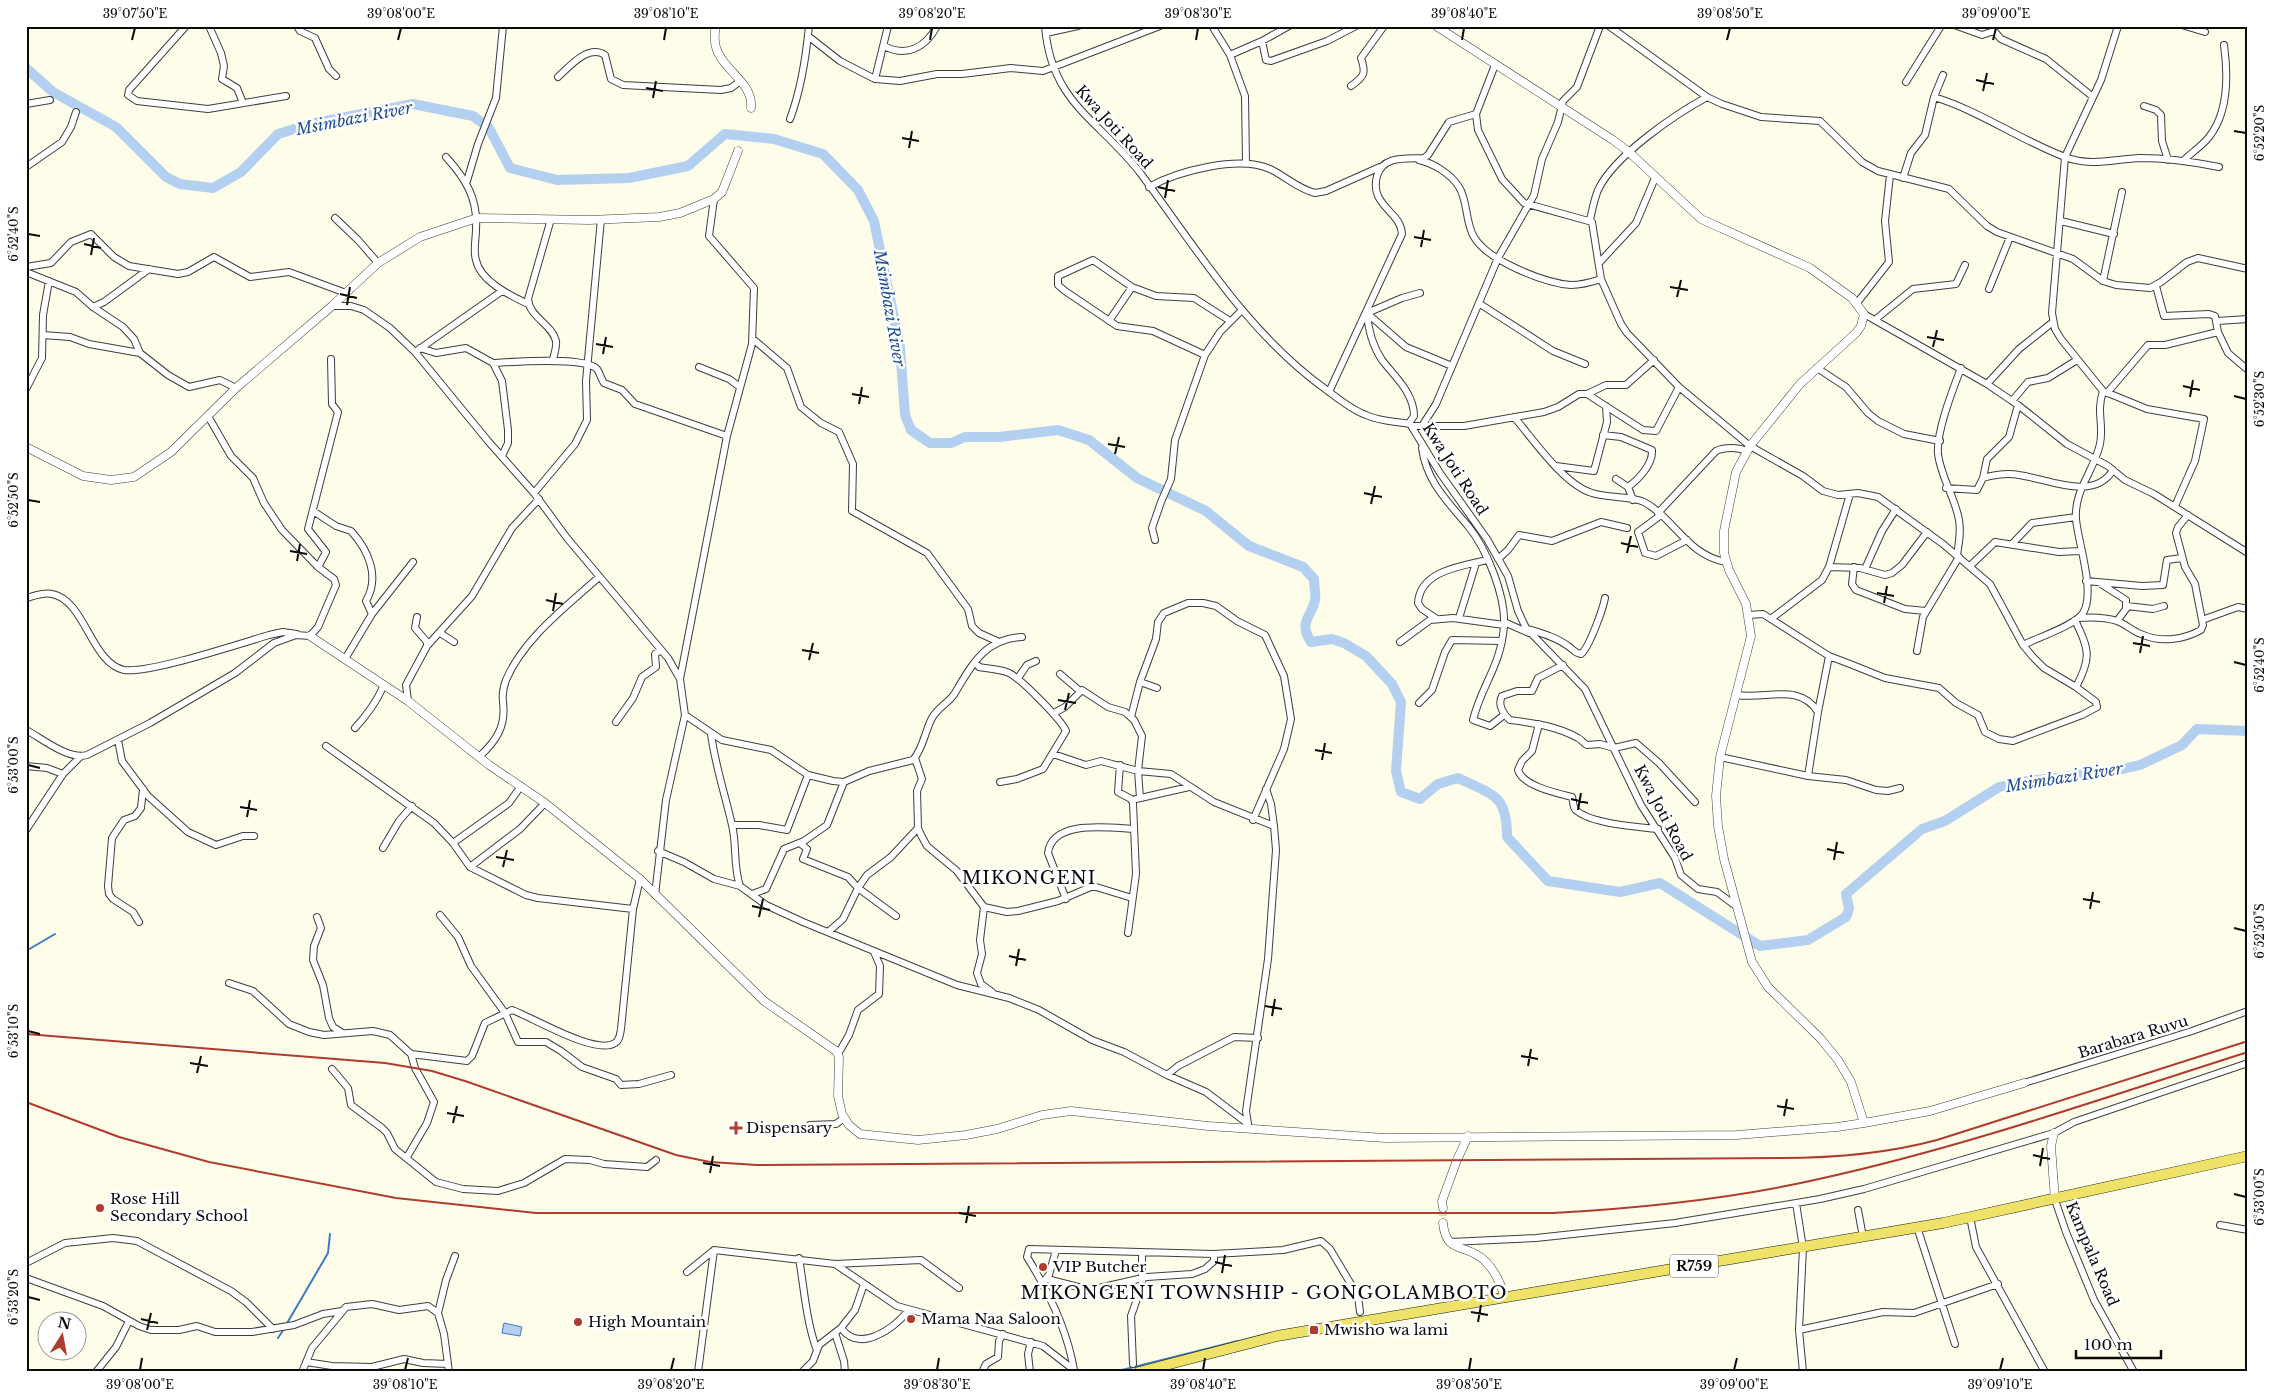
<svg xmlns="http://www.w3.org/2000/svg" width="2274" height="1398" font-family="'Libre Baskerville',serif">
<rect width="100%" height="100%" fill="#fdfdea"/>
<path fill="#b3d0f1" stroke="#3f7ac2" d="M504 1323 522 1327 520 1336 502 1333Z"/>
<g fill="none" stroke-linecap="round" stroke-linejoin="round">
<path stroke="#3f7ac2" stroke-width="2" d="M26 951 55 934
M286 1325 328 1253 330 1234
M278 1338 284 1329
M1114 1372 1238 1341"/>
<path stroke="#b3d0f1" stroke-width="10" d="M26 68 53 92 116 127 166 177 180 184 213 188 241 172 278 134 310 124 413 104 473 116 489 128 510 168 557 180 629 178 688 166 725 134 774 139 823 154 858 190 874 221 900 347 905 415 911 430 930 443H951L965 437H999L1058 430 1089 440 1137 478 1206 511 1249 546 1303 567 1314 579C1314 585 1316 593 1315 600 1311 618 1298 622 1311 642L1332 639 1344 643 1366 656 1392 684 1401 702 1396 771 1401 792 1420 799 1438 784 1458 778C1493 795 1507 794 1507 837L1548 881 1620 892 1660 883 1760 946 1808 940 1846 917 1849 909 1846 894 1922 829 1945 821 1999 787 2020 782 2114 771 2140 765 2182 745 2197 729 2248 731"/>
<path stroke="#d9d9c9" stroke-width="8" stroke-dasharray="8 4" stroke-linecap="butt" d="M1443 1208V1223"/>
<defs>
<path id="minor" d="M186 26 129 90 128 95 137 101 208 109 286 96
M209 26 221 53 224 66 222 79 237 88 243 103
M297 26 300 31 315 38 329 69 336 76
M1045 26C1051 104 1100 120 1141 174 1199 252 1248 334 1328 391 1340 400 1352 410 1366 415 1381 422 1395 421 1410 424L1440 473 1487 539 1508 576 1518 611 1526 628 1585 689 1641 805 1675 858 1681 875 1698 889 1717 892 1736 906
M1212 26 1230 55 1245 96 1246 163
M1609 26 1707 97 1722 104 1761 117 1820 121 1862 162 1878 171 1949 189 1987 226 1997 232 2073 259 2103 281 2116 285 2150 288 2161 282 2187 262 2198 258 2248 269
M1957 26 1982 35 1994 31
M1994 26V31L2001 39 2046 59 2093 97
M2118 26 2101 80 2065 157 2052 313 2055 329 2061 339 2103 391 2147 409 2204 419 2195 461 2175 506
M2185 26 2205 32
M1046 33 1078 26
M808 36 840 61 867 75 875 79 900 81 937 74H962L1011 68 1043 71 1160 26
M1262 41 1266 60 1271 61 1327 41 1356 26
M884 46C907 58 926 47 937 26
M1230 55 1262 41 1289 26
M1495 65 1476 114 1478 130 1502 179 1524 203 1592 222 1601 279 1621 324 1627 333 1679 387 1750 446 1803 476 1823 491 1838 495 1858 493 1878 497 1943 544 1990 584 2023 645 2033 657 2044 668 2076 687 2096 702 2097 707 2082 715 2013 741 1999 739 1985 732 1978 715 1956 703 1939 688 1885 678 1850 664 1829 656 1763 614 1749 615
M558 77C570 66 588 44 605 55L611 79 623 85 721 90 731 88 739 82
M875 79 888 26
M1906 82 1941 26
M1351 86C1365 76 1366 73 1361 58L1384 26
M1934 97C1980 111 2020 140 2065 157 2091 167 2114 159 2140 158 2166 158 2194 162 2219 167
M26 104 50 100
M2144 106 2156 110 2161 115 2162 141 2168 160
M790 119C801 90 806 57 809 26
M446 157C466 179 478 199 476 229 476 239 473 251 476 260 480 281 511 296 528 304
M1419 160C1433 163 1451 174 1459 187 1468 201 1465 222 1474 237 1488 261 1545 283 1571 285 1582 285 1592 282 1601 279
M2183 161C2191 153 2202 146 2209 137 2229 112 2228 74 2224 45
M26 167 62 142 71 127 76 112
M1903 178 1911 153 1925 135 1934 97 1943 75
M467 181 478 144 496 98 503 26
M1149 187C1178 171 1239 155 1270 169 1285 176 1298 189 1315 193L1326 191 1380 167
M335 218 358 240 378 263
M551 219 528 299C529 317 552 324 556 341 557 347 554 354 553 360
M1590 220C1592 211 1594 200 1598 190 1614 156 1674 115 1707 97
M2061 221 2114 234
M1599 263 1636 223 1655 178
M26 267 51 263 71 242 91 234 114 257 129 266 178 274 188 272 214 257 250 277 289 272 346 293
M26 272 76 292 93 307 123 327 134 339 140 353 168 375 189 387 220 380 236 388
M2103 281 2122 192
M2156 286 2164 316 2209 314 2215 316 2218 332 2228 353 2248 370
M1989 289 2010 237
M1857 303 1889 262 1885 221 1890 175
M1480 304 1553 351 1585 364
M332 306H351L364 310 390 328 415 352 488 441 534 493 567 538 668 658 680 679 685 715 666 800 655 895
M93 307 104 302 149 269
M1367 312C1368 329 1372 345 1382 360 1395 377 1414 393 1414 416L1409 423
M1367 313 1402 298 1420 293
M1368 314 1406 347 1452 366
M1864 314 1987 384 2018 405 2067 444 2108 466 2125 480 2154 494 2248 553
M1876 319 1913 289 1956 284 1965 265
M1109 321 1132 287
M2217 321 2248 319
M43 335 70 337 89 344 140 353
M753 339 787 368 801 407 821 423 839 432 853 464 852 511 927 553 968 609 972 626 979 633 999 642
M420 348 436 353 466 348 493 363 502 381 508 430V443L502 456
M418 350 502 291
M1205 355 1153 331 1117 326 1065 291 1058 285V276L1093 260 1132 287 1156 296 1194 298 1230 321
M493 363C513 362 584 356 597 369 600 373 601 379 604 383L622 390 635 404 727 436
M699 367 729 379 740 387
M1817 368 1846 387 1868 413 1878 421 1904 434 1940 441
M1987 384 2019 349 2053 322
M26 389 42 358 43 315 49 281
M1329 392 1402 234C1401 211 1369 206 1377 176 1383 155 1406 159 1424 158L1428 155 1449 122 1476 114
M2107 393 2148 345H2165L2218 332
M1587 394 1643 430 1656 431 1679 387
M2012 401 2028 382 2048 378 2077 360
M208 416 231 456 253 478 264 503 282 530 318 567
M1514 417C1533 439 1564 485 1592 493 1607 498 1632 496 1644 502 1675 519 1687 555 1726 562
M1412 426H1464L1544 412 1558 407 1579 394H1587L1606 385H1626L1654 360
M1422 426 1436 404 1498 258 1534 195 1542 159 1558 122 1563 101 1577 87 1600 26
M1603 435 1621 437 1652 450C1653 464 1639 479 1628 487
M1422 448C1426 481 1448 502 1468 526 1487 549 1506 597 1504 626 1501 666 1481 686 1473 720L1490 726 1504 715
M1556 466 1594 471 1607 422 1606 406
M1983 478 1987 459 2009 437 2018 405
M1616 479 1628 487 1633 500
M1946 488 1977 490 1983 478C1994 475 2008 473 2019 475 2048 479 2094 502 2113 470
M534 493 575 444 587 420 586 381 601 219
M313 511 336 526 351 531C369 551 380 577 366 601L372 614 345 659
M1658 513 1716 451C1724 447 1738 447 1746 451
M1661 515 1638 532 1645 553 1656 556 1687 540
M1155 540 1152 528 1161 502 1171 479 1175 440 1205 355 1220 332 1241 311
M2012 544 2032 523 2076 517
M1957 555C1959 543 1961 532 1959 520 1955 497 1941 478 1938 454 1936 432 1953 389 1961 368
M1498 559 1508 550 1519 535 1552 541 1601 522 1627 528
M1970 566 1995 542 2059 552 2081 551
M1829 567 1860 568 1885 575 1892 573 1902 565 1927 532
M1854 567 1852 584 1856 590 1905 609 1926 611
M1865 569 1882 531 1896 509
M2086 581 2142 586 2163 585 2167 560 2182 558
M2101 584 2126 600V609L2117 621
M26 598C34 596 44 592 52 594 85 600 91 663 124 670 148 674 242 643 269 635L283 632 297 634
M2127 606 2153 609 2164 606
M372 614 413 562
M1459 618 1476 563
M1772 618 1822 580 1829 567 1850 494
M2079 618C2092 617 2104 617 2117 621 2126 624 2132 631 2141 634 2160 643 2183 640 2201 630L2203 625 2195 584 2185 567 2176 533 2178 527 2188 515
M1437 619 1422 609 1418 603C1420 570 1463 566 1487 560
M2075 620C2089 650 2092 657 2076 687
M2202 620 2238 607 2248 609
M1504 622 1529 633
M1528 629C1541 633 1556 637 1568 646 1573 649 1574 653 1581 654 1589 648 1603 609 1605 598
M440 633 454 642
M1400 642 1430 620 1453 618 1504 625
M2023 645C2037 638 2076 625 2083 613 2096 592 2078 543 2076 519 2074 490 2094 471 2100 444 2104 424 2096 413 2103 391
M427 646 472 596 512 528 539 499
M1917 651 1923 617 1959 557
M975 662 979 667C989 669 1000 669 1009 673 1020 678 1061 719 1066 731L1043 769 1017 779 1000 782
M1563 665 1538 678 1532 691H1517L1502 696C1497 705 1504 715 1510 720 1533 723 1557 726 1578 738 1582 740 1583 743 1587 745L1600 744 1614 748 1636 743 1659 763 1695 802
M1060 674 1080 691
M1018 678 1027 665 1036 661
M680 679 727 436 752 344 754 288 709 236 714 199
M1140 682 1157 688
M1737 695C1766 700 1799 682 1818 712L1808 776
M408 701 406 685 427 646V642L415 628 417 617
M1419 703 1432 690 1445 652 1452 640 1502 641
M1818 712 1829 656
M1054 713 1065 707 1082 690 1108 707 1125 712 1134 720 1142 736 1138 771 1140 798
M685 715 722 740 771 750 808 775 833 781 844 782 869 771 913 760C923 749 925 731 932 718 938 707 950 702 955 693 972 664 985 639 1022 637
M1131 717 1140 682 1156 639 1158 622 1164 613 1188 603H1203L1216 606 1237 621 1265 635 1284 676 1291 719 1284 749 1253 820
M616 722 633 698 642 677 656 667 655 654 661 650
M1539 724 1532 751 1522 761 1518 770C1523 786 1556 793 1572 797 1574 802 1572 808 1577 811 1593 824 1638 827 1658 829
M355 728C366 716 376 703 383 687L381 683
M26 730C43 739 68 760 87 755L150 723 235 673 274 643 296 635 310 636 318 627 336 585 334 579 318 567 326 552 308 529 338 412 332 404 331 359
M711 734C715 765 725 794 732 825 737 845 733 866 740 886
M118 740 122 761 148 796 188 832 216 845 243 836H254
M326 746 434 823 453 843 470 867 526 895 538 898 633 909
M1053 754 1086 765 1101 761 1138 771 1171 774 1214 802 1274 826 1276 850 1268 959 1246 1111 1248 1124
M480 756C497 740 506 726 503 702 502 694 503 688 506 680 524 638 566 607 599 577
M1720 757 1808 776 1846 780 1876 790 1888 791 1900 788
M915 758 922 779 917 791 918 828 921 835 927 846 957 871 984 907 1007 912 1018 911 1058 901 1093 886 1132 898
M1120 765 1118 792 1131 799 1133 803 1136 874 1128 933
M26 766 47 768 63 774
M1266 789 1271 804 1274 826
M1136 799 1189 787
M733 825H759L787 830 808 775
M26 830 63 774 80 757
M453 843 509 803 521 786
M800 843 807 849 803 859 848 877 858 888 896 916
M383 848 399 821 412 806
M658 851 684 862 714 879 740 886 766 905 803 922 957 985 1009 998 1039 1010 1092 1040 1124 1052 1167 1075 1206 1092 1247 1123
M470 867 520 829 545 803
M752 894 766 889 784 849 804 841 827 825 844 782
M1066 899 1048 853C1052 819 1110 828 1134 829
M984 907 980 940 982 954 977 973 981 984 992 992
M440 915 458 937 471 966 505 1013 518 1042H546L561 1051 582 1067 616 1079 621 1085 639 1084 671 1075
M317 917 321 928 314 946 313 960 323 985 329 1018 333 1027 341 1032
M139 922 133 912 113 899 109 894 108 886 112 838 124 820 135 816 141 808 143 789
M828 932 843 919 858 888 867 875 891 857 918 828
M229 983 253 991 289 1024 309 1032 324 1035 373 1031 390 1035 411 1054 415 1068 434 1102 427 1123 407 1157
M411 1054 467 1061 472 1056 485 1023 512 1010C532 1017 596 1056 615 1043 620 1040 620 1034 621 1029L633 909 640 879
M838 1054 849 1035 858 1010 879 994 880 966 874 952
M332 1069 348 1088 351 1105 382 1128 387 1133 395 1149 436 1182 463 1189 498 1191 524 1183 565 1159 590 1160 604 1164 647 1167 656 1160
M1167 1075 1178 1066 1234 1037 1258 1038
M2024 1083 2192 1031 2248 1011
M810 1125 836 1124 844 1118
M2055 1200 2066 1232 2094 1300 2134 1372
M1796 1203 1803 1248 1799 1330 1803 1372
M1858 1210 1863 1237
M1970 1217 1976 1247 2045 1372
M2220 1225 2248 1230
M1917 1227 1955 1344
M1450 1242 1536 1238 1675 1223 1820 1199 1864 1189 2054 1133 2074 1122 2248 1063
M799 1258C804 1288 806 1319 816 1348
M26 1263 65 1243 113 1238 137 1241 231 1291 246 1302 273 1329
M835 1264 897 1306 1043 1346 1074 1370
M687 1272 714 1250 835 1264 921 1260 959 1288
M26 1278 103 1306 139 1326 151 1330H179L197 1326 215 1332H252L294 1325 323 1314 342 1311
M1047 1279 1090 1290 1147 1277 1192 1274 1205 1269 1214 1261V1254
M1044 1281 1049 1275 1056 1250
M438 1313 444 1334 449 1372
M841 1328C860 1354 894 1328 908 1311
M1799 1330 1883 1312 1914 1313 1998 1284
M835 1333 844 1361 845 1372
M306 1362 332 1366 372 1367 404 1359 423 1363 448 1364
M1133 1364 1131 1316 1142 1285V1253
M1074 1370C1067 1329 1049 1292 1027 1257L1029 1249 1214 1254 1283 1250 1321 1241 1330 1249 1358 1296 1360 1312
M96 1372 116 1347 129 1321
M302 1372 312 1348 346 1307 372 1304 399 1310 428 1306 438 1313 446 1280 455 1256
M698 1372 714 1250
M802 1372 813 1361 819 1345 841 1328 855 1310 864 1284
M982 1372 986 1364 998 1357 999 1341 1003 1334
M1030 1372 1028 1354 1031 1342"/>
<path id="tertiary" d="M716 26C706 68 754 75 751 108
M1436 26 1613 140 1629 152 1701 219 1810 268 1852 298 1864 314 1861 326 1856 333 1800 384 1750 446 1736 472 1724 531V553L1729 570 1746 604 1751 636 1720 757 1716 796 1718 826 1724 859 1752 962 1768 987 1820 1038 1838 1060 1851 1082 1864 1123
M26 447 83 476 111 480 134 477 171 452 236 388 332 306 378 263 420 237 477 218 589 220 659 217 680 213 714 199 722 192 738 151
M310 636 408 701 489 765 545 803 640 879 764 1001 836 1051 839 1057 838 1096 842 1114 849 1125 860 1134 918 1140 966 1135 997 1129 1042 1115 1071 1111 1208 1126 1385 1138 1737 1135 1837 1127 1864 1123 1930 1111 2024 1083
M2054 1133 2051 1146 2055 1200
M1443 1208 1442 1201 1457 1160 1468 1136
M1443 1223C1446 1255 1466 1243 1484 1260 1495 1270 1501 1284 1505 1298"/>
<path id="primary" d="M1139 1372 1277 1336 1943 1223 2248 1156"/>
</defs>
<use href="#minor" stroke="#3e3e3e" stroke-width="8"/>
<use href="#tertiary" stroke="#3e3e3e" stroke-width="9"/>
<use href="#primary" stroke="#1c1c1c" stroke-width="11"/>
<use href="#minor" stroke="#fff" stroke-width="6"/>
<use href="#tertiary" stroke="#fff" stroke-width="8"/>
<use href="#primary" stroke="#eee269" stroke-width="10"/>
<path stroke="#af3c2e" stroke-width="2" d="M26 1034 385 1063 432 1071 465 1081 676 1155 710 1162 757 1165 1781 1158C1835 1158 1885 1154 1937 1140L2248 1041
M26 1102 119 1137 209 1162 396 1198 536 1213H1553C1642 1208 1732 1199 1819 1179 1965 1147 2106 1097 2248 1052"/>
</g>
<path fill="none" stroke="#0b0b0b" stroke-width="2" d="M132 40 135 28M398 40 401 28M664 40 666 28M930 40 932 28M1196 40 1198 28M1462 40 1464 28M1727 40 1730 28M1993 40 1996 28M1976 80 1994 84M646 88 663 91M1983 91 1987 73M653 98 656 81M2234 131 2246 133M902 138 919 141M909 148 912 131M1158 187 1175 191M1165 198 1168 180M28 234 40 236M1414 237 1431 240M84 244 101 248M1421 247 1424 230M91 255 94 238M1670 287 1688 290M340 294 357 298M1677 297 1681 280M347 305 350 287M1927 337 1944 340M596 344 613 347M1933 347 1937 330M603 354 606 337M2183 386 2200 390M852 394 869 397M2234 396 2246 399M2190 397 2193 380M859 404 862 387M1108 444 1125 447M1115 454 1119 437M1364 493 1382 497M28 500 40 502M1371 504 1375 486M1621 543 1638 547M290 551 307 554M1627 553 1631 536M297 561 300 544M1877 593 1894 596M546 600 563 604M1884 603 1887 586M553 611 556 593M2133 643 2150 646M802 650 819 653M2140 653 2143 636M809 660 813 643M2234 662 2246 665M1058 700 1076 703M1065 710 1069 693M1315 750 1332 753M1322 760 1325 743M28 765 40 768M1571 799 1588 803M240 807 257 810M1578 810 1581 793M247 817 250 800M1827 849 1844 853M496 857 514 860M1834 860 1837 842M503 867 507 850M2083 899 2100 902M752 906 770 910M2090 909 2093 892M759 917 763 899M2234 928 2246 931M1009 956 1026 960M1016 966 1019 949M1265 1006 1282 1009M1272 1016 1275 999M28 1031 40 1034M1521 1056 1538 1059M190 1063 208 1066M1528 1066 1531 1049M197 1073 201 1056M1777 1106 1794 1109M447 1113 464 1116M1784 1116 1787 1099M453 1123 457 1106M2033 1155 2050 1159M703 1163 720 1166M2040 1166 2043 1148M710 1173 713 1156M2234 1194 2246 1197M959 1213 976 1216M966 1223 969 1206M1215 1262 1232 1266M1222 1273 1225 1255M28 1297 40 1300M1471 1312 1488 1315M141 1319 158 1323M1478 1322 1481 1305M147 1330 151 1313M140 1370 142 1358M405 1370 408 1358M671 1370 674 1358M937 1370 939 1358M1203 1370 1205 1358M1469 1370 1471 1358M1734 1370 1737 1358M2000 1370 2003 1358"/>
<g fill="#af3c2e" stroke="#fff" stroke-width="2">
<path d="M733.5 1120.5h5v5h5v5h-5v5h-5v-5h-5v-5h5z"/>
<circle cx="100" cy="1208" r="5"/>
<circle cx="1043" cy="1267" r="5"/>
<circle cx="911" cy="1319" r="5"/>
<circle cx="578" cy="1322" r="5"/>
<rect x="1309" y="1325" width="10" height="10" rx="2.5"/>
</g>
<g text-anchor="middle" stroke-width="5" stroke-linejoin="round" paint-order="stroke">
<rect fill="#fff" stroke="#545454" stroke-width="1" x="1670" y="1254.5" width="48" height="23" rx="4"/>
<g font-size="14" font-weight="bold" fill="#0b0b0b">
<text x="1694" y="1271">R759</text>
</g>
<g font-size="15" fill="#0b0b0b" stroke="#fff">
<text transform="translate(1114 127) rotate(48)" y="5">Kwa Joti Road</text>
<text transform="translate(1455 469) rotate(57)" y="5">Kwa Joti Road</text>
<text transform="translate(1663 813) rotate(62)" y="5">Kwa Joti Road</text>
<text transform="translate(2133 1037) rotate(-17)" y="5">Barabara Ruvu</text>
<text transform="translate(2092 1254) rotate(67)" y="5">Kampala Road</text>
</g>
<g font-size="15" fill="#0b0b0b" stroke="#fff" text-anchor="start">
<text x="746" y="1133">Dispensary</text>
<text x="110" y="1204">Rose Hill<tspan x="110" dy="17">Secondary School</tspan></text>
<text x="1053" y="1272">VIP Butcher</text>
<text x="921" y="1324">Mama Naa Saloon</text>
<text x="588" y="1327">High Mountain</text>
<text x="1324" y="1335">Mwisho wa lami</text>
</g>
<g font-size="16" font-style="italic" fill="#1f4e92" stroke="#fff">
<text transform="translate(354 118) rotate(-11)" y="6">Msimbazi River</text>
<text transform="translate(890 308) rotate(80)" y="6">Msimbazi River</text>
<text transform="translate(2064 777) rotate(-9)" y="6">Msimbazi River</text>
</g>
<g font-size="18" letter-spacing="1" fill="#0b0b0b" stroke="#fff">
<text x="1029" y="884">MIKONGENI</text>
<text x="1264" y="1299">MIKONGENI TOWNSHIP - GONGOLAMBOTO</text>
</g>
</g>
<rect width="2274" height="1398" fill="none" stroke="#ffffff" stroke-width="55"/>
<g transform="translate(62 1336) rotate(11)"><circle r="24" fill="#ffffff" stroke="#9d9d9d"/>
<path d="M0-4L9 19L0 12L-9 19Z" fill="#af3c2e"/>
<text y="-8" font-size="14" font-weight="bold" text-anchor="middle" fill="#0b0b0b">N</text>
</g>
<path d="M2076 1350v8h85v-8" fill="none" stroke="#0b0b0b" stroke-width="2.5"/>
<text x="2084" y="1350" font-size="15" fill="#0b0b0b" stroke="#ffffff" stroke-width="4" paint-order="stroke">100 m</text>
<rect x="28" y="28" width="2218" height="1342" fill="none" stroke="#0b0b0b" stroke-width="2"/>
<g font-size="12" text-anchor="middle" fill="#0b0b0b">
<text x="135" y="18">39°07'50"E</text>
<text x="401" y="18">39°08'00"E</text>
<text x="666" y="18">39°08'10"E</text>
<text x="932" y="18">39°08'20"E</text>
<text x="1198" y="18">39°08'30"E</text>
<text x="1464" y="18">39°08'40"E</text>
<text x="1730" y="18">39°08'50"E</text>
<text x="1996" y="18">39°09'00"E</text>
<text transform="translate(2260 133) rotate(-90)" y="4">6°52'20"S</text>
<text transform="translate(14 234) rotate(-90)" y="4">6°52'40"S</text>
<text transform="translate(2260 399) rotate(-90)" y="4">6°52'30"S</text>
<text transform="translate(14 500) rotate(-90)" y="4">6°52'50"S</text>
<text transform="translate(2260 665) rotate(-90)" y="4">6°52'40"S</text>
<text transform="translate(14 765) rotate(-90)" y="4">6°53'00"S</text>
<text transform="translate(2260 931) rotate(-90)" y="4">6°52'50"S</text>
<text transform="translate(14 1031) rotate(-90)" y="4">6°53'10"S</text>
<text transform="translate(2260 1197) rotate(-90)" y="4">6°53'00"S</text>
<text transform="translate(14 1297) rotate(-90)" y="4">6°53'20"S</text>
<text x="140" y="1389">39°08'00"E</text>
<text x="405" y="1389">39°08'10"E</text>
<text x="671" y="1389">39°08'20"E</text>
<text x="937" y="1389">39°08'30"E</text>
<text x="1203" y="1389">39°08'40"E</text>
<text x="1469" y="1389">39°08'50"E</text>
<text x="1734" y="1389">39°09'00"E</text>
<text x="2000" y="1389">39°09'10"E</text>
</g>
</svg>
